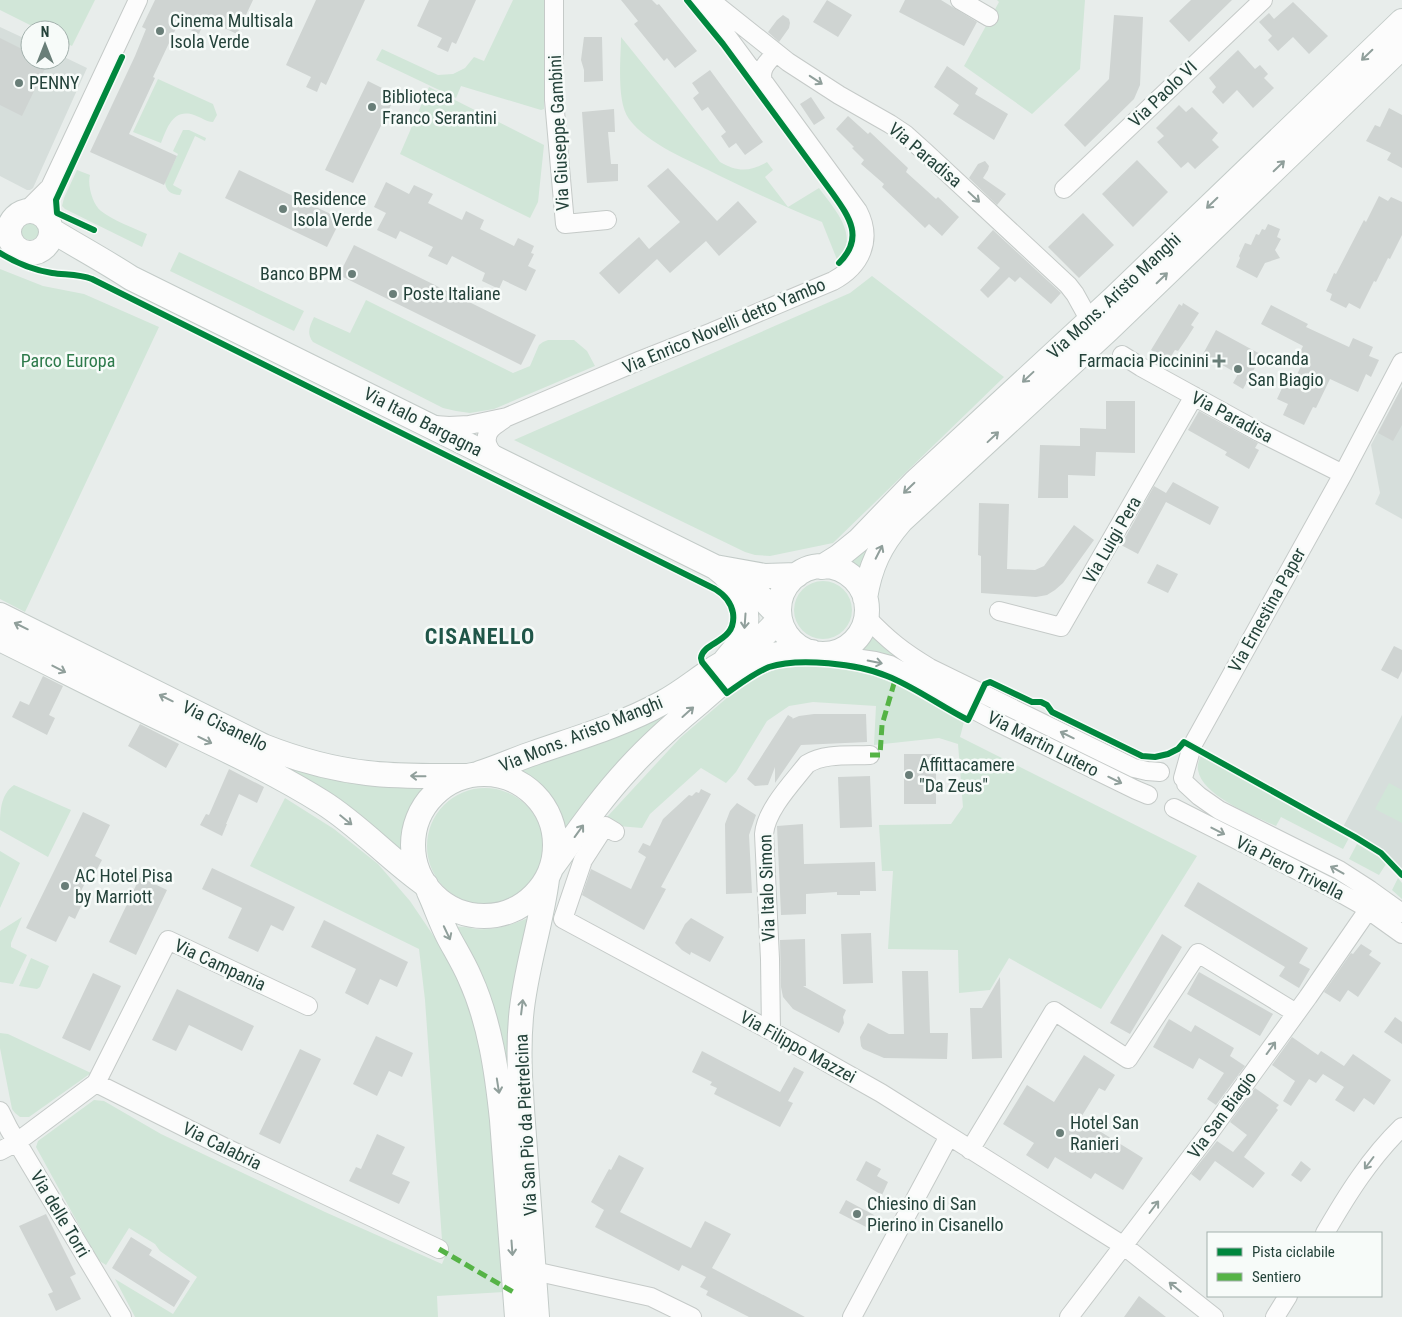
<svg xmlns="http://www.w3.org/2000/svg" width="1402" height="1317" font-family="'Roboto Condensed',sans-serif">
<rect width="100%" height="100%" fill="#e8edeb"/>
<path fill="#d6dedb" d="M0 27 30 41V60H60V55L87 68 33 188 30 190H27L0 176Z
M1402 387V519L1375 504 1380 493 1371 445Z
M1402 715V871L1388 854 1364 838 1343 827Z"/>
<path fill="#d1e6d8" d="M0 0H95L72 46 60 40V30H40L0 10Z
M513 0H544V109L541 110 461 86 456 98 376 60 382 49 438 75 453 74 465 68 474 57 484 61Z
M997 0H1085L1080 69 1032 114 964 66 999 2Z
M621 37 667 94 720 162C737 172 750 172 767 162L773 170 765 177 788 207 819 188C831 205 855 229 844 252 843 255 840 259 838 262L822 222C786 208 752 191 718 175 691 161 647 144 629 119 616 101 621 58 621 37Z
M158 79 213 104 217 115 213 122C206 122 201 117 194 115 173 108 167 128 161 143L133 132Z
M429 87 544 145 538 202 530 218 400 154Z
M183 130H189L206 138 205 141 195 136 173 185 182 190 180 195C171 195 165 190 165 181L178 154 173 151Z
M77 170 90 175C87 185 93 205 101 211 112 220 134 228 147 234L142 247 65 209 62 206 64 198Z
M20 230a10 10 0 1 1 20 0a10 10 0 1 1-20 0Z
M179 252 304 311 294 331 170 271Z
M0 269 43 286 84 294 159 327 25 612 0 599Z
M872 276 1004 377 833 543 770 556 755 555 745 552 514 440 850 293Z
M366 300 513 373 530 366 539 345 543 342 548 340H574L587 351 595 366 494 409 470 413 456 411 443 408 313 342C306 333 310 326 314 317L350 333Z
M871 540 875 544 859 570 847 562Z
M794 610a29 29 0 1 1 58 0a29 29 0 1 1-58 0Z
M872 634 877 641 899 658 897 661 857 652 868 641Z
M808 666 835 667 860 670 880 675 893 681 964 722 960 737 1197 856 1101 1009 1009 958 990 990 959 993 958 950 888 949 893 871H882L879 825 951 824 963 807 958 744 939 738 874 745 876 706 813 702 789 706 767 721 736 772 726 783 701 768 650 814 642 828 618 826 607 817 680 738 735 691 758 676 780 668Z
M699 689 564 833C564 812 549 793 533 780 528 776 522 774 517 770Z
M266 755 428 786C425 796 414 806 409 817 405 826 403 847 399 852Z
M1201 755 1349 838 1343 849 1281 817 1276 826C1254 816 1202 796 1198 770 1197 765 1199 760 1201 755Z
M1389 783 1402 790V823L1375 809Z
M14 785 71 810 48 857 0 830C0 812 0 795 14 785Z
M427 846a58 58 0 1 1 116 0a58 58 0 1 1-116 0Z
M285 798 334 829 378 864 410 901 435 938 449 963 463 992 482 1048 489 1097 504 1292 437 1296 438 1317H135L115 1279 173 1314 197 1277 160 1251 155 1244 129 1228 106 1265 98 1260 36 1147 38 1141 94 1100 104 1101 161 1134 325 1212 442 1264 448 1249 442 1240 425 1000 419 949 250 866Z
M1357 844 1382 859 1386 864 1379 875 1349 859Z
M0 851 20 863 0 908Z
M1398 878 1402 883V899L1392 890Z
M22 917 11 943V947L27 955 13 984 0 982V931Z
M531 917 508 1106 456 927C464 926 469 928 476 929 496 931 513 924 531 917Z
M31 958 49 966 40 987 37 989 19 986Z
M0 1033 8 1034 91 1073 29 1117H20L15 1113 12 1109 0 1048Z"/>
<path fill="#cfd4d2" d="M155 0H253L237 34 205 19 199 34 178 24 153 77 155 78 129 134 177 156 164 185 90 152 135 56 146 29 142 27Z
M316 0H365L326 85 321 82 317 92 306 87 311 77 286 65Z
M429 0H476L456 44 452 42 448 52 437 47 442 38 417 26Z
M621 0H652L657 5 659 4 697 51 675 68 667 58 664 61 634 24 638 21Z
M827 0 852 15 838 37 813 22Z
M905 0H941L977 22 964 46 899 12Z
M1191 0H1232L1189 42 1169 21Z
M1293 2 1328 36 1309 54 1293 37 1278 51 1268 40 1272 36 1259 22 1269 13 1274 19Z
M783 15 789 19 790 23 789 28 779 42 768 32 777 20Z
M1114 15 1143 17 1140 85 1134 99 1085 147 1064 125 1109 79Z
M584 37H602L603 81 584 82V70L581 60Z
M0 38 30 53V60H49L22 116 0 105Z
M1238 50 1255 69 1260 65 1268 74 1264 78 1274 88 1253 108 1237 90 1223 104 1212 92 1216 87 1209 78Z
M947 66 978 88 975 94 1008 114 994 140 953 114 959 105 934 87Z
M710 70 763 142 745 155 736 143 729 148 721 136 726 132 708 107 702 111 693 98 699 93 692 83Z
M368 81 396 95 353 183 325 170Z
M811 97 825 118 814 125 800 104Z
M1179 105 1186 112 1192 107 1218 133 1212 140 1219 147 1195 169 1188 162 1181 168 1157 142 1164 136 1156 128Z
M1389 108 1402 115V168L1387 160 1391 153 1366 141 1375 125 1380 127Z
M614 109 615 132H608L611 164H618V181L587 183 582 112Z
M848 116 868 134 870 132 908 168 906 172 936 199 938 197 959 217 942 236 929 224 925 228 882 187 884 184 861 164 864 160 852 148 854 147 836 129Z
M1137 160 1168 192 1133 227 1102 194Z
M985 161 989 166 988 170 983 178 1006 194 997 205 969 178 978 164Z
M668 168 717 221 738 201 757 222 719 256 706 241 670 273 657 259 619 294 599 273 639 237 649 249 680 222 647 186Z
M239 170 341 219 327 247 225 198Z
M386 182 409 194 414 185 433 194 428 203 462 220 466 211 484 220 480 229 514 246 518 238 534 246 531 253 534 254 528 266 536 270 526 291 503 280 499 289 482 281 485 273 452 256 447 265 428 256 433 247 400 231 396 239 377 230 386 213 374 207Z
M1379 196 1388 201 1391 197 1402 202V235L1390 259 1388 258 1376 282 1374 281 1360 309 1349 303 1346 308 1330 300 1332 294 1326 291 1334 273 1336 274 1364 220 1366 222Z
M1083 213 1114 245 1079 278 1048 247Z
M1268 224 1280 229 1277 237 1281 239 1275 250 1280 258 1265 263 1257 278 1236 267 1240 258 1239 256 1245 243 1251 245 1256 234 1259 235 1262 229 1265 230Z
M993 230 1061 293 1051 304 1020 277 1015 282 1009 277 988 298 980 290 1000 268 977 248Z
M354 245 536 335 521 365 339 275Z
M1183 303 1199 313 1191 325 1194 327 1187 338 1178 351 1175 350 1168 361 1151 350 1179 304 1182 306Z
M1271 305 1308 324 1306 327 1349 347 1353 338 1373 347 1369 356 1379 360 1371 377 1366 374 1358 392 1330 379 1316 408 1313 407 1304 425 1283 415 1288 404 1277 399 1283 386 1290 389 1302 364 1296 361 1303 346 1261 324Z
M1216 330 1262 355 1243 389 1233 383 1238 374 1203 354Z
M1402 387V425L1393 441 1378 433Z
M1106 401H1135V453L1096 452 1095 476 1068 475V498H1038L1040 445 1080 446V428L1106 429Z
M1199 411 1258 443 1255 448 1259 450 1249 469 1225 455 1227 452 1188 430Z
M1173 482 1219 507 1210 525 1166 502 1138 554 1121 545 1154 486 1166 493Z
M979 503 1009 504 1007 569 1035 570 1044 566 1074 525 1094 540 1063 583 1055 590 1047 595 1036 597 981 593V556L978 555Z
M1157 564 1178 574 1168 593 1147 583Z
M1394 646 1402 650V671L1398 679 1381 670Z
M43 676 63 686 49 715 55 718 47 735 12 717 20 701 29 705Z
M814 714H866L867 742 801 745 775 783V767L768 785 755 786 747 779 788 715 793 718 792 719 799 716Z
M140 724 179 744 166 768 128 746Z
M904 754H936V804H904Z
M229 769 264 787 257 803 239 794 226 824H227L222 836 200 825 206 814 209 815Z
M870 776 872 827 840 828 838 777Z
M701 789 711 794 661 887 666 889 644 930 582 895 591 869 631 889 646 857 638 852 643 843 650 846 663 819 689 795 692 796 696 792 699 793Z
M737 803 756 815 749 835 752 893 726 894 725 824 730 811Z
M83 812 110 825 95 856 102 860 95 873 91 871 77 899 83 902 75 919 69 916 56 942 26 928Z
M803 824 804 864 875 862 876 891H860V895H837V892L806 894V914L781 915 777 826Z
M212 868 295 907 283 931 271 925 258 952 228 938 242 908 202 889Z
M140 877 167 890 136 955 109 942Z
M1198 882 1308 948 1299 963 1310 969 1299 988 1279 976 1285 967 1184 906Z
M691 918 724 937 710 962 691 952 690 955 682 950 675 943 685 924Z
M324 920 408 962 397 987 380 979 368 1005 345 993 356 969 311 947Z
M871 933 873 983 843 984 841 934Z
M1162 934 1182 947 1130 1034 1110 1023Z
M805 939 806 986H803L846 1010 843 1017 844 1023 839 1033 793 1009 783 997 781 987 780 940Z
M1361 944 1372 951 1369 955 1381 963 1358 997 1348 990 1340 1002 1324 992 1351 953 1353 954Z
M902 971H928L930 1033H948L947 1059 884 1058 863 1049 861 1046 860 1037 868 1023 889 1034H904Z
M1199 972 1273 1014 1260 1036 1187 994Z
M93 973 121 986 90 1051 62 1038Z
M1000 977 1002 1058 972 1059 970 1008H982Z
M177 989 254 1026 242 1051 189 1025 176 1051 152 1040Z
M1395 1017 1402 1022V1044L1384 1032Z
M1169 1019 1191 1032 1195 1025 1234 1048 1230 1056 1245 1066 1216 1105 1207 1099 1224 1073 1199 1058 1193 1069 1153 1047Z
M376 1036 413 1053 402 1077 389 1071 377 1096 353 1084Z
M1292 1037 1318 1055 1321 1051 1344 1066 1353 1054 1391 1080 1374 1105 1364 1098 1354 1112 1335 1100 1344 1087 1323 1074 1316 1083 1309 1079 1291 1106 1283 1101 1295 1081 1272 1065Z
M300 1049 321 1059 280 1144 259 1134Z
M702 1051 780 1092 794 1067 804 1072 788 1101 793 1103 780 1127 714 1094 717 1088 710 1085 712 1082 692 1072Z
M1084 1055 1115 1075 1105 1091 1099 1088 1080 1119 1143 1158 1123 1190 1095 1173 1091 1179 1055 1157 1048 1169 1026 1155 1034 1143 1003 1124 1027 1085 1054 1102Z
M1255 1088 1279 1105 1276 1108 1278 1110 1244 1157 1265 1173 1253 1188 1215 1161 1200 1181 1191 1174 1217 1141 1233 1152 1247 1135 1230 1122Z
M377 1134 405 1147 392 1174 410 1182 399 1204 349 1181 356 1167 361 1169Z
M619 1155 644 1168 620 1212 691 1248 705 1221 731 1234 712 1268 805 1317H749L706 1295 708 1291 700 1287 706 1277 682 1265 679 1271 595 1227 604 1210 591 1202 609 1169 611 1170Z
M866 1161 881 1169 877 1176 888 1182 882 1195 856 1180Z
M1301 1161 1311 1169 1301 1182 1291 1175Z
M846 1200 874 1215 876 1222 874 1225 868 1228 839 1213Z
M46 1214 76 1274 70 1277 81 1299 56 1311 48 1294 53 1292 19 1226Z
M131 1237 152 1250 149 1255 190 1281 174 1307 112 1268Z
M1139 1296 1166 1317H1124Z"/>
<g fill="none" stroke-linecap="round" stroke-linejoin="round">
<defs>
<path id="street" d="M554 0V100L565 224 607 220
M710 0 788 62 839 95 890 124 905 134 925 152 1068 285 1075 294 1090 321
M960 0 989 17
M701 1 749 66 766 85
M1064 189 1263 0
M26 211 51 186
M45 217 51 185 138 0
M1122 355 1141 367 1259 432 1343 474
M435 425 449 426 469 425 507 417 641 360 712 332 833 281C861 266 873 240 858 211L763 81C759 69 768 61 776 53
M500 460C490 453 481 440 491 429 495 425 500 422 504 419
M999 611 1061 627 1194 396
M866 617C888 640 903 652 930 668L1134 768 1147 771 1160 772
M827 654 875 661 890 665 995 721 1136 790 1148 795
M1183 778 1192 746 1343 474 1402 362
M1186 784 1199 796 1219 810 1339 870 1370 890 1402 913
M1174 808 1330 887 1360 904 1402 934
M615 832 605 826 583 860 563 919 771 1031 881 1093 1124 1246 1214 1317
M771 1031 770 959 764 834C766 810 792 783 807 764 825 753 849 756 870 755
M96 1083 168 940 308 1006
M0 1111 9 1129 122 1317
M970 1150 1054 1011 1128 1059 1198 953 1296 1013
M0 1151 17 1142 96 1083 224 1147 439 1249
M1325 1233C1347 1195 1370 1158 1402 1127
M534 1271 651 1297 692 1317
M852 1317 949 1136
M1069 1317 1210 1132 1308 997 1368 910
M1275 1317 1288 1296"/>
<path id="secondary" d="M9 232a21 21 0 1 1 42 0a21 21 0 1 1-42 0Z
M51 230C77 246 105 261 131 278L715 567C736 582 755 610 742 637 738 646 730 654 724 662
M779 610a44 44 0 1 1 88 0a44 44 0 1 1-88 0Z
M715 567 765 576 797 575
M822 567 838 557 859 540 915 482 1114 298 1402 21
M732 577 757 593 779 616
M865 598C870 567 880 545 901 521L1108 330 1402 47
M0 615 263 746C296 759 332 769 367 773 400 777 434 776 467 776
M0 639C57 667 113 696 170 723 222 748 274 772 322 802 359 825 390 860 426 885
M480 773C499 767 516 759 534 753 577 738 622 725 662 703 681 693 696 680 713 669 736 655 764 641 779 618
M413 845a71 71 0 1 1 142 0a71 71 0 1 1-142 0Z
M552 867C577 833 601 798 630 767 651 744 676 722 700 702 719 685 739 667 762 658 778 652 795 653 812 652
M429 892C436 907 441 923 449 938 456 951 464 964 470 978 490 1022 497 1072 502 1120L517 1317
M537 1317C533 1261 529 1206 525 1150 522 1106 517 1062 521 1017 525 970 541 926 547 879"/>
</defs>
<use href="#street" stroke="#c5cac8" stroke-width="20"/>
<use href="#secondary" stroke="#c3cbc8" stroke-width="26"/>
<use href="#street" stroke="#fcfcfc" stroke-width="18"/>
<use href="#secondary" stroke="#fcfcfc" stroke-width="24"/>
<path stroke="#55b346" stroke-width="5" stroke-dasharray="10 5" stroke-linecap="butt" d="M870 755H880L882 725 895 680
M439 1249 515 1293"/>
<defs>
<path id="cycleway" d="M687 0 723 44 833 194C850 218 864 238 839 263
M94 230 57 213 56 200 122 57
M0 253C16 263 33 270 52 273 65 275 79 274 92 279L715 589C725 595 731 602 733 613 737 643 703 641 701 658L702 662 727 693C740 684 754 673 769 667 799 657 858 664 887 676 915 687 940 706 968 720L985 684 990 682 1032 702H1041L1047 705 1052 712 1142 756 1155 757 1168 754 1178 749 1184 742 1355 837 1381 853 1402 875"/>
</defs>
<use href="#cycleway" stroke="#f7fbf9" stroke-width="9"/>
<use href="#cycleway" stroke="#00873e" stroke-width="6"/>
</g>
<defs><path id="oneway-shaft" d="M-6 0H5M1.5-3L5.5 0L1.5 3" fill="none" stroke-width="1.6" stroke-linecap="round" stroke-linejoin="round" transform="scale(1.25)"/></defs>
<g stroke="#909f9b">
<use href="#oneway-shaft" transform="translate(1367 55) rotate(136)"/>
<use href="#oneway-shaft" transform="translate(816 80) rotate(33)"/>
<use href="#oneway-shaft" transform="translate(1279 166) rotate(-44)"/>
<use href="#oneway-shaft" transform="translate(974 197) rotate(43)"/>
<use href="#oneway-shaft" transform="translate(1212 203) rotate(136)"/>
<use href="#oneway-shaft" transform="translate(1162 278) rotate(-44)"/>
<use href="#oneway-shaft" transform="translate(1028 377) rotate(137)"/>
<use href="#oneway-shaft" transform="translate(993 437) rotate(-43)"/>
<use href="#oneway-shaft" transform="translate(909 488) rotate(136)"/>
<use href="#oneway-shaft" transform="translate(879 552) rotate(-63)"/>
<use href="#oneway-shaft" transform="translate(745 621) rotate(94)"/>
<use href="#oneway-shaft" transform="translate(21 626) rotate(-154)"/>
<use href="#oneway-shaft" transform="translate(875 662) rotate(11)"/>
<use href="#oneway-shaft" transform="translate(59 669) rotate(27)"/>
<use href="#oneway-shaft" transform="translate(166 698) rotate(-154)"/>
<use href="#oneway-shaft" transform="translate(688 712) rotate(-42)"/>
<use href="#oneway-shaft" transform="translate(1067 735) rotate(-154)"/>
<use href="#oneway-shaft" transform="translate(205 740) rotate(26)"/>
<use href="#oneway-shaft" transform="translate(418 776) rotate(-179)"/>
<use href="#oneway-shaft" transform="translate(1115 780) rotate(26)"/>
<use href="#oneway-shaft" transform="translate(346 820) rotate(39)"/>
<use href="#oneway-shaft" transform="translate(579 831) rotate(-54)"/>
<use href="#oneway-shaft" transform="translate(1218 831) rotate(27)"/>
<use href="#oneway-shaft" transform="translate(1337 870) rotate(-151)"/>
<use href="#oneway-shaft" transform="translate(447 933) rotate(65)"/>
<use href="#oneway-shaft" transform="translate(522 1007) rotate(-83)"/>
<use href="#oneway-shaft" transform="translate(1271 1048) rotate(-54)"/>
<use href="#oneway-shaft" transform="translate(498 1086) rotate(81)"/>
<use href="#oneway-shaft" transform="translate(1369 1163) rotate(127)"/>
<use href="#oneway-shaft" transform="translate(1154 1207) rotate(-53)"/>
<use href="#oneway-shaft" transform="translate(512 1248) rotate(86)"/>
<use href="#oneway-shaft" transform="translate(1175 1287) rotate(-141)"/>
</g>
<g fill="#697e78" stroke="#f7fbf9" stroke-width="2">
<circle cx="160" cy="31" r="5"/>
<circle cx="19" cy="83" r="5"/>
<circle cx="372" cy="107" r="5"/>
<circle cx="283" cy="209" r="5"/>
<circle cx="352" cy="274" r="5"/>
<circle cx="393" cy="294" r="5"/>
<path d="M1216.5 353.5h5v5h5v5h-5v5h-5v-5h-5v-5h5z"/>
<circle cx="1238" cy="369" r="5"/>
<circle cx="909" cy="775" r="5"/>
<circle cx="65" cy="886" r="5"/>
<circle cx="1060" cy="1133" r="5"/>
<circle cx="857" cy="1214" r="5"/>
</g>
<g text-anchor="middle" stroke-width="5" stroke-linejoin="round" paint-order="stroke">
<g font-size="18" fill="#24423a" stroke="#f7fbf9" text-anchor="start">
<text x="170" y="27">Cinema Multisala<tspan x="170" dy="21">Isola Verde</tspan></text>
<text x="29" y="89">PENNY</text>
<text x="382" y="103">Biblioteca<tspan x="382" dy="21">Franco Serantini</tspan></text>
<text x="293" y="205">Residence<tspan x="293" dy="21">Isola Verde</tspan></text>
<text x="342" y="280" text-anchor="end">Banco BPM</text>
<text x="403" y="300">Poste Italiane</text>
<text x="1248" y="365">Locanda<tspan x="1248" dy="21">San Biagio</tspan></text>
<text x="1209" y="367" text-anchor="end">Farmacia Piccinini</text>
<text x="919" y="771">Affittacamere<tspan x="919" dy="21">"Da Zeus"</tspan></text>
<text x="75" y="882">AC Hotel Pisa<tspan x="75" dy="21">by Marriott</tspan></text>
<text x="1070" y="1129">Hotel San<tspan x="1070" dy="21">Ranieri</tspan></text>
<text x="867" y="1210">Chiesino di San<tspan x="867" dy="21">Pierino in Cisanello</tspan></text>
</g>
<g font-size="18" fill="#24423a" stroke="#f7fbf9">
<text transform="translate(1163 94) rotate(-44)" y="6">Via Paolo VI</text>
<text transform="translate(559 133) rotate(-93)" y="6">Via Giuseppe Gambini</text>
<text transform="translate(925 155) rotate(40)" y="6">Via Paradisa</text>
<text transform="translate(1114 296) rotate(-43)" y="6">Via Mons. Aristo Manghi</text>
<text transform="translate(724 326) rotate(-23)" y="6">Via Enrico Novelli detto Yambo</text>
<text transform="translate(1232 417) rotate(28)" y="6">Via Paradisa</text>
<text transform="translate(423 422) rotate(27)" y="6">Via Italo Bargagna</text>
<text transform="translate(1112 540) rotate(-60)" y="6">Via Luigi Pera</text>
<text transform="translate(1267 610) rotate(-61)" y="6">Via Ernestina Paper</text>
<text transform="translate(225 726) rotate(26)" y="6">Via Cisanello</text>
<text transform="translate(581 734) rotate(-22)" y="6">Via Mons. Aristo Manghi</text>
<text transform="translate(1043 744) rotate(27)" y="6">Via Martin Lutero</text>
<text transform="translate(1290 868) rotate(27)" y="6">Via Piero Trivella</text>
<text transform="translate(767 888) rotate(-92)" y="6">Via Italo Simon</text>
<text transform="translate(220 965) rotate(25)" y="6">Via Campania</text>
<text transform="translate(798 1047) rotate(29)" y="6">Via Filippo Mazzei</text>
<text transform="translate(1222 1115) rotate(-54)" y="6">Via San Biagio</text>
<text transform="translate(526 1125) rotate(-93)" y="6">Via San Pio da Pietrelcina</text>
<text transform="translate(222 1146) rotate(26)" y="6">Via Calabria</text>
<text transform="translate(60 1214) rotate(59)" y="6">Via delle Torri</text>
</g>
<g font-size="18" fill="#2d7a4b" stroke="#f7fbf9">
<text x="68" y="367">Parco Europa</text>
</g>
<g font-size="22" font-weight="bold" letter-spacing="1" fill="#1f5548" stroke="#f7fbf9">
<text x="480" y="644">CISANELLO</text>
</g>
</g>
<rect x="1207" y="1232" width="175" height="65" fill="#f7fbf9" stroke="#a3b1ad"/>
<rect x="1217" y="1248" width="25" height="8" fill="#00873e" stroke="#a3b1ad"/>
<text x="1252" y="1257" font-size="15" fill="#24423a">Pista ciclabile</text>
<rect x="1217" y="1273" width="25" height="8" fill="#55b346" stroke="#a3b1ad"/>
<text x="1252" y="1282" font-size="15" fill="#24423a">Sentiero</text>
<g transform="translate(45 45)"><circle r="24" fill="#f7fbf9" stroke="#a3b1ad"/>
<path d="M0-4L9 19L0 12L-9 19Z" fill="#697e78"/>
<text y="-8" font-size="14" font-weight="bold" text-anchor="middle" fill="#24423a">N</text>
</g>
</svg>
